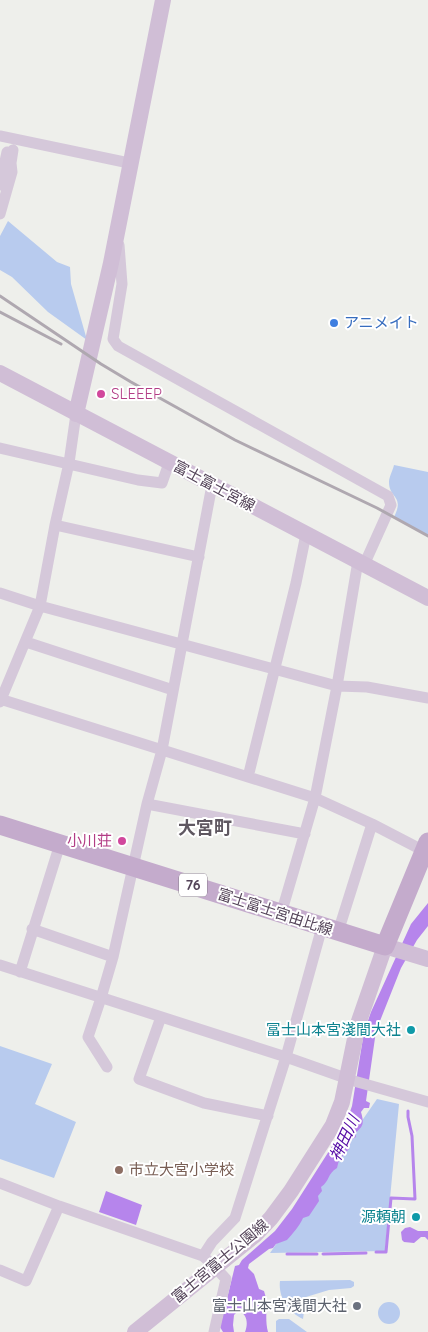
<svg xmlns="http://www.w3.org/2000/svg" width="428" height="1332" font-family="Quicksand,'Noto Sans JP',sans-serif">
<rect width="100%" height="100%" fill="#eeefeb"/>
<path fill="#b8cbee" d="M8 221 57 262 70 267 71 284 87 340 48 312 12 277 0 270V236Z
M394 465 428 472V536L394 517C405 495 389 499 389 482 389 477 393 470 394 465Z
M0 1046 52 1064 35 1104 76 1122 54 1178 0 1159Z
M377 1099 399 1104 385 1251 270 1253Z
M350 1280 354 1282V1286L351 1288 329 1290 306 1297 303 1319C288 1312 278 1297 280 1281Z
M378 1313a11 11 0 1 1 22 0a11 11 0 1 1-22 0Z
M279 1319H289L307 1332H276V1321Z"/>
<path fill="#b685ec" d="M428 903V926L417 940 401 968 376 1031 366 1101 370 1103 369 1108H364L361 1112C364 1123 364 1126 355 1133L356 1137 351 1140 349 1149 339 1160 337 1168C327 1174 330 1181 321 1187L322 1191 318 1196 319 1201 309 1216 303 1218C299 1227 293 1233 287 1240L276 1244 273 1248 269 1249 249 1264 248 1268 254 1274 259 1289 264 1291C269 1305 264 1318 268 1332H245C248 1324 248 1314 238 1311L234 1315 233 1325 234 1332H223L220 1327 235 1266 239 1265 242 1260 275 1231 292 1209 345 1126 352 1106 364 1032 371 1012 411 924Z
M106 1191 142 1205 136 1225 99 1212Z
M410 1227 418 1231H428V1240L425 1237H421L414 1243 404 1242 402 1240 401 1232 405 1228Z"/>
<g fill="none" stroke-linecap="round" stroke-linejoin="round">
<path stroke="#b685ec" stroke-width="3" d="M376 1252H386L391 1198 415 1199 412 1136 408 1117V1111
M287 1254H317
M323 1254 366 1253"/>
<path stroke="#d5c8da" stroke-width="11" d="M0 136 129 163
M0 185 7 152
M0 214 12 172 11 163 13 150
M119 245 122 284 113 339 118 346 388 496 391 505 364 565
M0 448 138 480 162 483 169 463
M55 525 199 557
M0 593 40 606 337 686 367 687 428 698
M26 642 173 690
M0 699 315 798 372 824 428 853
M0 702 40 606 55 525 69 463 76 414
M248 777 296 583 306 534
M147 804 305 834
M281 914 315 798 337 686 358 561
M32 929 113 957
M338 932 372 824
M0 965 286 1057 354 1081 428 1102
M20 972 60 844
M161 1017 139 1079 204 1103 268 1116
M107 1067 88 1037 101 998 113 957 147 804 162 750 212 485
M0 1183 59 1206 203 1256 215 1267 226 1279 214 1332
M203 1256 212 1242 235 1218 286 1057 322 927
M0 1270 26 1281 59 1206"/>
<path stroke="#d0bed6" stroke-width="16" d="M0 373 428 598
M76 414 111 263 163 0
M135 1332 255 1235 271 1218 291 1191 333 1125 342 1102 358 1024 385 946 428 959"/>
<path stroke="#c4abcc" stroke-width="19" d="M0 825 385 946 428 842"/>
<path stroke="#afa8b0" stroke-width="3" d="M0 296 101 364 131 382 235 440 377 508 428 536
M0 312 61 344"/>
</g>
<circle fill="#3f7fe0" stroke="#fff" stroke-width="2" cx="334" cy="323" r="5"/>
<g fill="#d1479c" stroke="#fff" stroke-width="2">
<circle cx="101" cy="394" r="5"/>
<circle cx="122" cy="841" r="5"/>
</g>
<g fill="#0f9aa8" stroke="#fff" stroke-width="2">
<circle cx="411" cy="1030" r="5"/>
<circle cx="416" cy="1217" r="5"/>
</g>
<circle fill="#8d6e63" stroke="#fff" stroke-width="2" cx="119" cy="1170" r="5"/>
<circle fill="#6b7280" stroke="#fff" stroke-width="2" cx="357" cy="1306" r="5"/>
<g text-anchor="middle" stroke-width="4" stroke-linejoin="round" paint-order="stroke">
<rect fill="#fff" stroke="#877c8b" stroke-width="1" x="179" y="873.5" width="28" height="23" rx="4"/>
<g font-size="14" font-weight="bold" fill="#544459">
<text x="193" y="890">76</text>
</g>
<g font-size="15" fill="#366cbe" stroke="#fff" text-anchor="start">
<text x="344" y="328">アニメイト</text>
</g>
<g font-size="15" fill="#b23c85" stroke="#fff" text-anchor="start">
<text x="111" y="399">SLEEEP</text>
<text x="112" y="846" text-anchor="end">小川荘</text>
</g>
<g font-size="15" fill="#544459" stroke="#fff">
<text transform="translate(214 486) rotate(28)" y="5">富士富士宮線</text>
<text transform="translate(275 912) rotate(18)" y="5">富士富士宮由比線</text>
<text transform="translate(220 1261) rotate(-40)" y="5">富士宮富士公園線</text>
</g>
<g font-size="15" fill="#0d838f" stroke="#fff" text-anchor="end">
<text x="401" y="1035">冨士山本宮淺間大社</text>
<text x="406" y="1222">源頼朝</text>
</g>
<g font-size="15" fill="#785e54" stroke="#fff" text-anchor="start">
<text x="129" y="1175">市立大宮小学校</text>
</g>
<g font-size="15" fill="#5b616d" stroke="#fff" text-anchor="end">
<text x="347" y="1311">富士山本宮浅間大社</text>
</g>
<g font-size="16" font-style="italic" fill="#550ba5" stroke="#fff">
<text transform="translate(344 1138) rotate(-65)" y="6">神田川</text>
</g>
<g font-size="18" font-weight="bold" fill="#5f5861" stroke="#fff">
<text x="205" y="834">大宮町</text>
</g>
</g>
</svg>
